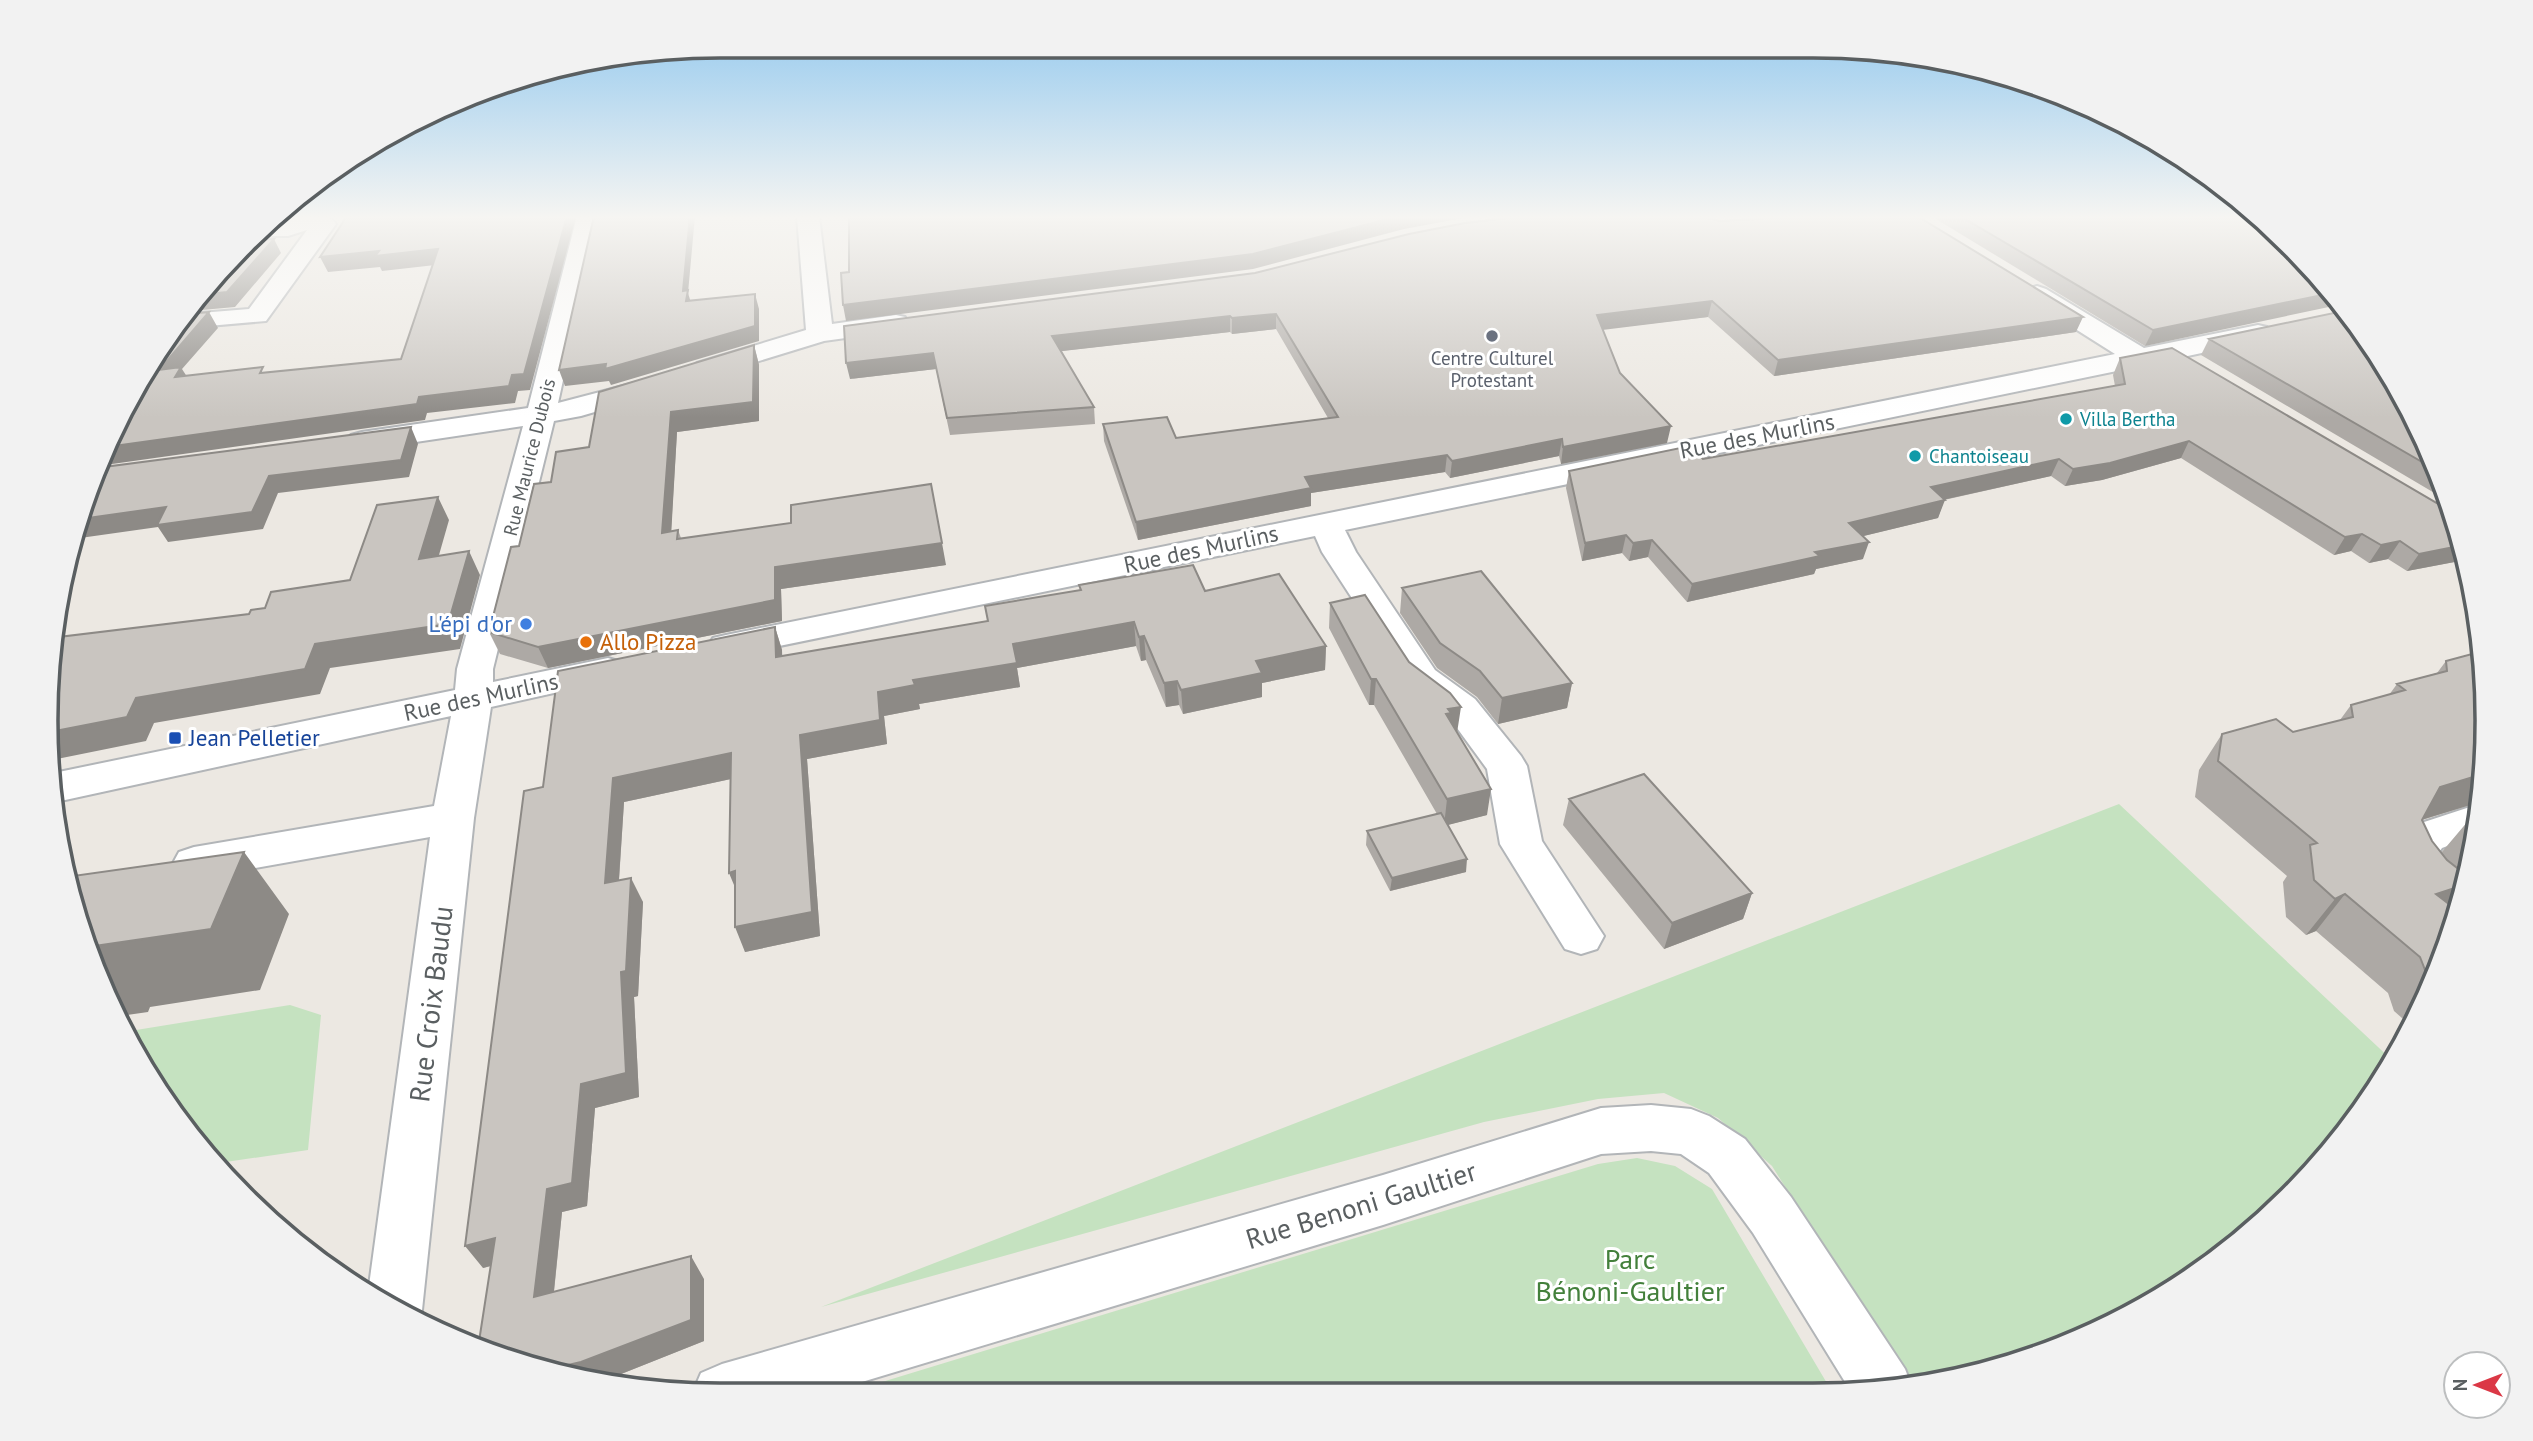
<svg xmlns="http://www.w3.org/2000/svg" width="2533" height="1441" font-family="'PT Sans',sans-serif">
<rect width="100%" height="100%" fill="#ece8e2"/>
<path fill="#c5e2c0" d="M2119 804 2394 1062 2290 1198 2187 1282 2030 1360 1911 1387 1772 1166 1718 1118 1664 1093 1598 1099 1484 1122 821 1307Z
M290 1005 321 1015 308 1150 212 1164 130 1031Z
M1637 1158 1675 1166 1712 1189 1831 1390 846 1393 1598 1164Z"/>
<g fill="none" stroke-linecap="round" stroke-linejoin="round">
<defs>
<path id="minor" d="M306 216C317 216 329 214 336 224L266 321 174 329 188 314 249 309 307 230 288 236H262L274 223Z
M577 216H599L558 403 646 380 656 382 660 388 656 394 581 416 554 421 493 669V682L608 658 621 662 626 670 621 678 491 707 474 818 422 1310 418 1321 383 1305 368 1293 430 837 194 879 179 874 173 863 179 852 194 847 434 806 451 716 56 802 49 774 455 690 457 669 523 426 362 450 351 447 347 441 351 435 362 432 528 408Z
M797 216H819L832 324 896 315 905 317 909 323 905 329 896 331 824 341 707 377 697 375 693 369 697 363 806 330Z
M2037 286 2046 289 2144 348 2258 325 2267 327 2271 333 2267 339 2141 366 1345 530 1356 552 1435 670 1475 699 1521 756 1527 766 1542 841 1604 936 1597 949 1581 954 1565 949 1500 844 1487 769 1449 717 1409 686 1322 552 1315 536 726 657 713 654 708 646 713 638 726 635 2115 354 2028 299 2024 294 2028 289Z
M2479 804 2482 809 2475 836 2442 848 2437 855 2440 863 2464 884 2456 921C2427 912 2404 883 2395 855L2412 826Z
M1651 1105 1691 1109 1709 1116 1745 1139 1791 1197 1905 1369 1912 1387 1900 1390H1850L1753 1233 1709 1173 1681 1154 1651 1151 1601 1154 1383 1225 822 1394H692L701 1373 722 1364 1383 1175 1601 1108Z"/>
</defs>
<use href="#minor" stroke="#b2b5b8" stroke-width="4"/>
<use href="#minor" fill="#fff" fill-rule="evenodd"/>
</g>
<path fill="#ada9a5" d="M1525 216 2076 332 1774 376 1708 317 1603 329 1620 373 1667 443 1561 464 1559 456 1450 478 1445 472 1311 493V506L1138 540 1104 441 1103 424 1176 438 1328 418 1276 329 1232 334 1230 332 1061 351 1094 407 1095 424 950 435 936 369 850 379 1255 273Z
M1709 216H1754L1731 217Z
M1931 216H2261L2145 346Z
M2209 339 2418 422 2448 501 2201 355Z
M754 345 759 365V421L677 432 671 531 678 530 681 538 946 565 781 589 782 621 548 668 500 654 489 632 519 546 551 482 589 447Z
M2120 358 2465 546 2467 561 2465 560 2407 571 2388 559 2369 563 2351 551 2334 555 2181 458 2102 480 2065 486 2051 476 1944 500 1938 518 1863 536V559L1816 569 1814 574 1687 602 1648 557 1629 561 1622 553 1582 561 1566 488 1569 471 1703 459 2115 386 2113 375Z
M1079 585 1205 591 1326 646 1325 670 1262 683V697L1183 714 1179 705 1166 707 1146 660 1141 661 1136 646 1017 668 1020 687 919 704 920 709 884 716 887 744 807 759 820 936 745 952 735 888 731 779 624 802 619 881 643 902 638 996 634 997 639 1097 595 1108 587 1206 562 1212 554 1292 704 1279V1341L606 1380 491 1266 483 1268 543 787 775 627 782 650V656L987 621 1080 590Z
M1402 588 1572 683 1567 708 1498 724 1477 697 1437 668 1400 613Z
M1330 603 1457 733 1487 815 1447 825 1466 872 1390 891 1366 845 1367 831 1437 814 1374 705H1369L1329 628Z
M2446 661 2486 677 2482 805 2480 802 2422 820 2432 841 2441 853 2474 814 2481 811 2461 896 2452 907V938L2411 1026 2394 1011 2388 993 2316 931 2306 935 2286 917 2283 882 2287 876 2195 797 2199 770 2222 734 2293 732 2340 720 2351 705 2389 695 2397 684 2437 673Z
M1569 799 1752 893 1743 919 1664 949 1563 825Z"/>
<path fill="#8d8a86" d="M567 216H576L530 390 518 391 515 403 427 413 425 420 105 465 114 446 419 397 512 375Z
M690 216H695L688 293 692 306 691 316 683 291Z
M1400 216H1483L1463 218 1404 229 1253 269 846 321 843 305Z
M274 239 281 253 235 307 191 311 208 294Z
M438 249 444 264 382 271 380 267 328 272 320 257 379 251Z
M2332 293 2343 304 2145 346 2153 330Z
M755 294 759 309V341L611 385 609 381 565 386 559 370Z
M1712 301 1708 317 1594 331 1597 315Z
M209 312 218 328 182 369 191 383 159 370Z
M1276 314V329L1232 334V318Z
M1230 316V332L1054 352 1052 336Z
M2083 317 2076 332 1774 376 1778 360Z
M754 345 759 365V421L677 432 670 554 662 533 671 412Z
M933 353 936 369 850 379 846 363Z
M1671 426 1667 443 1561 464 1563 447Z
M411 427 418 444 409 477 278 493 263 529 168 542 158 527 73 539 72 537 81 519 166 507 269 476Z
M1562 439 1559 456 1450 478 1452 461Z
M2189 441 2181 458 2102 480 2065 486 2073 469Z
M1447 455 1445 472 1311 493V506L1138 540 1136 522 1305 477Z
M2059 459 2051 476 1924 504 1931 487Z
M438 497 449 520 431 583 419 559Z
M1945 500 1938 518 1843 541 1849 523Z
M2362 534 2351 551 2334 555 2345 537Z
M1626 535 1622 553 1582 561 1585 543Z
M1652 540 1648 557 1629 561 1633 543Z
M2400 541 2388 559 2369 563 2381 545Z
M1869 542 1863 559 1816 569 1814 574 1687 602 1692 584 1815 552Z
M942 543 946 565 781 589 782 621 548 668 538 647 775 567Z
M2464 545 2467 558 2465 560 2407 571 2419 554Z
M469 551 480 575 460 649 330 668 320 694 154 723 146 741 47 761 50 732 136 698 315 644Z
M1134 622 1136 646 1017 668 1020 687 919 704 920 709 884 716 887 744 807 759 820 936 745 952 735 927 800 735 878 692 1013 644Z
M775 627 782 650 783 681 776 657Z
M1144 636 1146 660 1141 661 1139 637Z
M1326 646 1325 670 1262 683V697L1183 714 1181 690 1256 661Z
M1371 679H1376L1374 705H1369Z
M1177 681 1179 705 1166 707 1164 683Z
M1572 683 1567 708 1498 724 1502 698Z
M1461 707 1457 733 1446 714 1448 709Z
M731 753 740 777 624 802 617 908 605 883 613 778Z
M2483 774 2482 799 2480 802 2411 823 2440 787Z
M1491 789 1487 815 1444 826 1447 799Z
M244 852 289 914 260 990 150 1007 148 1012 120 1016 97 978 90 951 95 946Z
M1467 859 1466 872 1390 891 1392 878Z
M735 871 739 897 729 873Z
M631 878 643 902 638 996 634 997 639 1097 595 1108 587 1206 562 1212 551 1319 534 1297 547 1189 581 1084 621 972Z
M2464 885 2461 896 2442 918 2436 894Z
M1752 893 1743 919 1664 949 1672 923Z
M2345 894 2316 931 2306 935 2335 899Z
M495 1238 512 1260 483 1268 465 1246Z
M691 1256 704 1279V1341L606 1380 551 1369Z"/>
<path fill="#c9c5c0" stroke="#8d8a86" stroke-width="2" d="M347 216H567L524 374 512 375 509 386 419 397 417 404 114 446 159 345 189 314 209 312 159 370 181 367 175 377 263 367 260 373 401 359 438 249 375 256 379 251 320 257Z
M594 216H690L683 291 688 290 686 301 755 294V326L605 369 606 364 559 370Z
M849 216H1400L1253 254 843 305 841 273 849 272Z
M1525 216H1699L1720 221 1759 219 1778 216H1917L2083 317 1778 360 1712 301 1597 315 1620 373 1671 426 1563 447 1562 439 1452 461 1447 455 1305 477 1311 488 1136 522 1103 424 1167 417 1176 438 1338 417 1276 314 1232 318 1230 316 1052 336 1094 407 947 418 933 353 846 363 844 326 1255 273 1409 234 1465 223Z
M1960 216H2261L2332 293 2153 330Z
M274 239 227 292 208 294 258 240Z
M2348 310 2418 422 2436 470 2209 339Z
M754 345 753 402 671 412 662 533 678 530 677 539 791 523V505L931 484 942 543 775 567V600L538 647 489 632 511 547 519 546 534 484 551 482 556 452 589 447 599 392Z
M2172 348 2452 512 2464 545 2419 554 2400 541 2381 545 2362 534 2345 537 2189 441 2110 463 2073 469 2059 459 1931 487 1945 500 1849 523 1869 542 1815 552 1820 556 1692 584 1652 540 1633 543 1626 535 1585 543 1569 471 1690 446 1703 459 2125 384 2120 358Z
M411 427 401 460 269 476 252 512 157 525 166 507 81 519 104 467Z
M438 497 419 559 469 551 448 624 315 644 305 669 136 698 127 717 50 732 59 637 249 614 251 610 265 608 271 592 350 580 377 505Z
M1193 565 1205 591 1279 574 1326 646 1256 661 1262 673 1181 690 1177 681 1164 683 1144 636 1139 637 1134 622 1013 644 1017 663 913 680 915 685 878 692 880 720 800 735 812 912 735 927V871L729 873 731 753 613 778 605 883 631 878 626 971 621 972 626 1073 581 1084 572 1183 547 1189 534 1297 691 1256V1320L581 1362 551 1369 504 1360 478 1348 495 1238 465 1246 524 791 543 787 558 671 775 627 776 657 988 621 985 606 1081 590 1079 585Z
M1481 571 1572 683 1502 698 1480 671 1440 643 1402 588Z
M1365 595 1409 662 1450 693 1461 707 1448 709 1451 713 1446 714 1491 789 1447 799 1376 679H1371L1330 603Z
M2472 654 2483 656 2486 677 2483 774 2440 787 2422 820 2432 841 2447 860 2466 875 2464 885 2436 894 2458 911 2452 938 2432 980 2427 975 2420 957 2345 894 2335 899 2314 880 2310 845 2317 843 2218 761 2222 734 2276 719 2293 732 2353 717 2351 705 2405 690 2397 684 2447 671 2446 661Z
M1644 774 1752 893 1672 923 1569 799Z
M2481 811 2477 829 2473 825 2471 819 2474 814Z
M1441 813 1467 859 1392 878 1367 831Z
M244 852 211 929 95 946 92 951H90L73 876Z"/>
<linearGradient id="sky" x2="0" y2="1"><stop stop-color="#8dc6ee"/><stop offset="0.52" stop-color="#f6f5f2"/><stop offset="1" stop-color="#f6f5f2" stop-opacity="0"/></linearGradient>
<rect width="2533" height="418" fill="url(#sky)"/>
<circle fill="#6b7280" stroke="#fff" stroke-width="2.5" cx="1492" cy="336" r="7"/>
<g fill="#0f9aa8" stroke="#fff" stroke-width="2.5">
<circle cx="2066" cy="419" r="7"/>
<circle cx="1915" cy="456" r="7"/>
</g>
<circle fill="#3f7fe0" stroke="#fff" stroke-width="2.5" cx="526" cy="624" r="7"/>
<circle fill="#e8710a" stroke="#fff" stroke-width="2.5" cx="586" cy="642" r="7"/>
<rect fill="#1a4fb4" stroke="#fff" stroke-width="2.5" x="168" y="731" width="14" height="14" rx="3.5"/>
<g text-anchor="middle" stroke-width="6" stroke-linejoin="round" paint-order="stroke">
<g font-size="19" fill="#5b616d" stroke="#fff">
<text x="1492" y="365">Centre Culturel<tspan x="1492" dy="22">Protestant</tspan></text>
</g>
<g font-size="19" fill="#0d838f" stroke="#fff" text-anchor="start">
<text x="2080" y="426">Villa Bertha</text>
<text x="1929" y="463">Chantoiseau</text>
</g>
<g font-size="19" fill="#5a5f61" stroke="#fff">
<text transform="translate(529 457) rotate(-76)" y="7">Rue Maurice Dubois</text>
</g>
<g font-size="23" fill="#5a5f61" stroke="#fff">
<text transform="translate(1757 436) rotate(-11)" y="8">Rue des Murlins</text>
<text transform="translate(1201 549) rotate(-12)" y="8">Rue des Murlins</text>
<text transform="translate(481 697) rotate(-12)" y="8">Rue des Murlins</text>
</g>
<g font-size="23" fill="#366cbe" stroke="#fff" text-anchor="end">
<text x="512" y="632">L'épi d'or</text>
</g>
<g font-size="23" fill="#c56008" stroke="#fff" text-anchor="start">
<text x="600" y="650">Allo Pizza</text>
</g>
<g font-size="23" fill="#164399" stroke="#fff" text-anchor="start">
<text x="189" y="746">Jean Pelletier</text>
</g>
<g font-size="28" fill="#5a5f61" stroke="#fff">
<text transform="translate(431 1004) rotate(-83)" y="10">Rue Croix Baudu</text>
<text transform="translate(1361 1205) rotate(-17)" y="10">Rue Benoni Gaultier</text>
</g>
<g font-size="28" fill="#43803b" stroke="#fff">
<text x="1630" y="1269">Parc<tspan x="1630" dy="32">Bénoni-Gaultier</tspan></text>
</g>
</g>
<path d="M0 0H2533V1441H0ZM720 58H1813A662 662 0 0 1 2475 720V721A662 662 0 0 1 1813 1383H720A662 662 0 0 1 58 721V720A662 662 0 0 1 720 58Z" fill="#f2f2f2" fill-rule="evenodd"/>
<path fill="none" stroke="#5a5f61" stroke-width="3.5" d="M720 58H1813A662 662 0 0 1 2475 720V721A662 662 0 0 1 1813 1383H720A662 662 0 0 1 58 721V720A662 662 0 0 1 720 58Z"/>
<g transform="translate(2477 1385) rotate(270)"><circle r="33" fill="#ffffff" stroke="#bdbfc0" stroke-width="2"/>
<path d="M0-5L12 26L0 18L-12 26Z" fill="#db3846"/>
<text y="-10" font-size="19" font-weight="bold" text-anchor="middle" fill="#5a5f61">N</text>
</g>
</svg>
